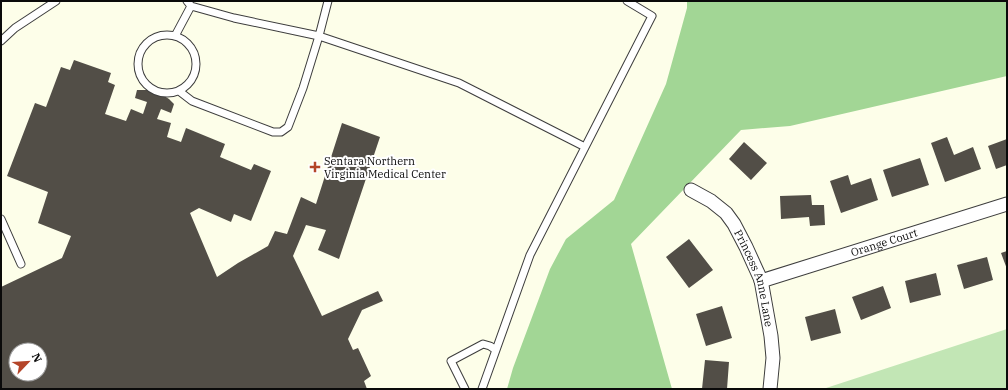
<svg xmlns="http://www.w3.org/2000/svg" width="1008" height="390" font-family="'IBM Plex Serif',serif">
<rect width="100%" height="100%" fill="#fdfee9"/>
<path fill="#c2e6b5" d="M1007 329V389H823Z"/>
<path fill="#a2d695" d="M687 1H1007V76L790 126 741 130 631 244 672 389H507L513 368 550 269 566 239 614 200 666 84 687 8Z"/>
<path fill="#524e47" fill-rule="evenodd" d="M74 60 111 73 108 82 115 85 105 114 126 121 131 109 143 114 147 102 135 98 137 90H148L156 91 169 99 174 104 171 113 161 109 157 119 171 123 167 137 181 142 186 128 225 144 220 157 251 170 254 164 271 171 251 221 234 214 231 222 199 208 190 213 217 277 238 263 268 246 275 231 287 234 301 197 316 204 342 123 380 137 339 259 318 250 326 230 306 225 293 256 322 316 378 291 383 301 362 310 348 339 353 350 358 348 371 376 364 381 367 389H1V287L62 258 71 236 38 223 48 192 7 176 35 103 46 107 61 67 70 70ZM16 350H40V374H16Z
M947 137 954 155 973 147 981 169 945 182 931 143Z
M1007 139V165L996 169 988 146Z
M744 142 767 163 751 180 729 159Z
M920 158 929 185 892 197 883 170Z
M848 175 851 185 871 178 878 200 841 213 830 181Z
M811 195 812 205H824L825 225 810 226 809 217 781 219 780 196Z
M689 239 713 270 689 288 666 257Z
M1007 251V269L1001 253Z
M987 257 993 280 964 289 957 265Z
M936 273 941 295 910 303 905 281Z
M883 286 891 308 861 320 852 297Z
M722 306 732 338 706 346 696 314Z
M835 309 841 333 811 341 805 317Z
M705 360 729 362 727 389H702Z"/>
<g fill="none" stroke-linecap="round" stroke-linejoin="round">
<defs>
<path id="lane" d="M187 1 191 6 234 18 319 36 459 83 585 147
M138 64a29 29 0 1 1 58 0a29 29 0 1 1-58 0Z
M175 36 191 6
M1 41 15 28 56 1
M179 91 192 101 273 132H281L288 127 303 88 319 36 328 1
M1 219 21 264
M465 389 451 361 483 344 490 346 496 350
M482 389 530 255 652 16 627 1"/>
<g id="street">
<path id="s1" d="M691 190 711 201 726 213 734 224 746 247 761 280 771 336 773 358 770 389"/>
<path id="s2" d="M761 281 1007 204"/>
</g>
</defs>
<use href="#lane" stroke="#3d3d3d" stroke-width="9"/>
<use href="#street" stroke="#3d3d3d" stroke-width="15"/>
<use href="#lane" stroke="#fff" stroke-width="7"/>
<use href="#street" stroke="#fff" stroke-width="13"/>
</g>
<path fill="#b44529" stroke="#fff" stroke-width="1.5" d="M313 161h4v4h4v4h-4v4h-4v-4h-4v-4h4z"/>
<g text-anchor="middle" stroke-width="4" stroke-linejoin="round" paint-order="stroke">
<g font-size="11" fill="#0a0a0a" stroke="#fff" text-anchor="start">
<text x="324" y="165">Sentara Northern<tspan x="324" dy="13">Virginia Medical Center</tspan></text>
</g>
<g font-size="11" fill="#0a0a0a" stroke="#fff">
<text dy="4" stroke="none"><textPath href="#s2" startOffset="129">Orange Court</textPath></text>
<text dy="4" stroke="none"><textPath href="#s1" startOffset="114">Princess Anne Lane</textPath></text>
</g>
</g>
<rect width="1008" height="390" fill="none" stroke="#0a0a0a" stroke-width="4"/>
<g transform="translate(28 362) rotate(65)"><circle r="19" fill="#ffffff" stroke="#9d9d9d"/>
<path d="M0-3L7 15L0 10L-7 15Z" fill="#b44529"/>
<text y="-6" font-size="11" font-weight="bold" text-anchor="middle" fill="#0a0a0a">N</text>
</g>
</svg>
